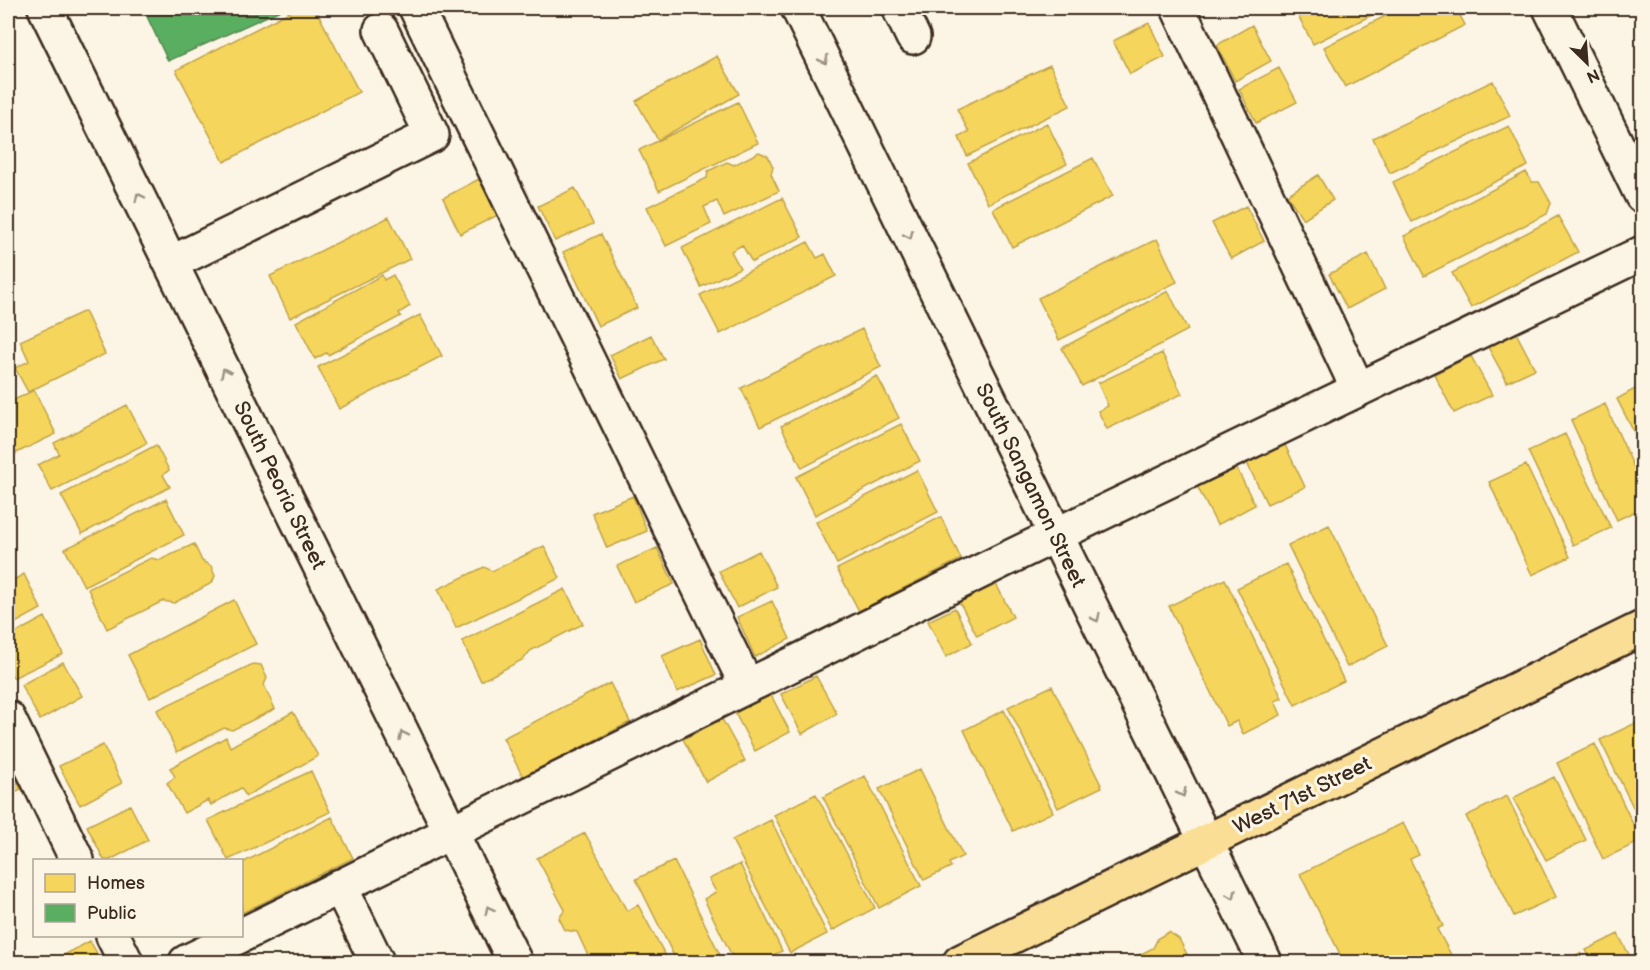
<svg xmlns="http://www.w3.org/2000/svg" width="1650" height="970" font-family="'Balsamiq Sans',sans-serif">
<rect width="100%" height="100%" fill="#fcf5e5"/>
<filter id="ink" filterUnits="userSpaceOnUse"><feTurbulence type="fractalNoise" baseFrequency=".0167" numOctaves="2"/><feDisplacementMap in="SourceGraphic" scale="12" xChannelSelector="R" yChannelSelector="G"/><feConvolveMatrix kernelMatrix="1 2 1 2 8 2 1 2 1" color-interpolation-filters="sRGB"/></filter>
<g filter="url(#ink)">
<path fill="#f6d55c" stroke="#bea249" stroke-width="1.5" d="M297 8H315L359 92 224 162 176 70Z
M1294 8H1386L1313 44Z
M1401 8H1456L1465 25 1345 87 1324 47Z
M1149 23 1165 57 1130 74 1113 41Z
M1252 25 1271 61 1235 81 1217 45Z
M717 56 739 94 658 140 636 101Z
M1050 65 1070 106 967 156 959 137 969 132 957 109Z
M1279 68 1297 102 1256 123 1239 89Z
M1493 81 1510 116 1390 173 1373 138Z
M738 102 758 143 659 191 639 150Z
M1047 123 1067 164 988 204 968 163Z
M1509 126 1528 166 1412 222 1393 182Z
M759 152 768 156 773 167 771 174 779 191 724 217 717 201 704 207 711 224 666 246 647 207 707 178 708 171 727 162 734 165Z
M1093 158 1113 196 1012 247 993 209Z
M1526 172 1532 182H1539L1551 203 1547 214 1424 276 1404 236Z
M1318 175 1333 200 1303 219 1287 195Z
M479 179 498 215 460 234 443 198Z
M575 188 593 224 555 241 538 206Z
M782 198 802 237 752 262 742 245 731 251 740 268 701 287 682 248Z
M1246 206 1264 241 1231 259 1212 223Z
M1558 216 1578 252 1471 308 1452 273Z
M389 217 410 259 290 318 270 276Z
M601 234 637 308 598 326 563 252Z
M1157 239 1177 282 1059 340 1038 298Z
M808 242 817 258 825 254 836 276 720 334 700 295Z
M1368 254 1385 289 1347 309 1329 274Z
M382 275 384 280 393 275 410 306 399 313 401 316 328 355 326 353 315 359 296 322Z
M1168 291 1188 330 1082 386 1062 348Z
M85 311 105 354 28 392 15 368 29 361 20 341Z
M420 315 442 356 339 409 318 367Z
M862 329 881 367 760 427 741 388Z
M1515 331 1535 369 1507 382 1487 345Z
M651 335 664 359 622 379 610 355Z
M1162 353 1182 394 1107 429 1098 411 1108 406 1098 383Z
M1471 356 1492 395 1454 413 1434 374Z
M877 376 899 418 802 468 781 426Z
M1642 385V448L1617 399Z
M34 390 56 434 8 457V403Z
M1605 404 1642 485V508L1617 520 1571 420Z
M127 405 147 443 52 491 38 465 59 454 54 443Z
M901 424 920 461 815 515 796 477Z
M1565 434 1611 528 1573 545 1528 451Z
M1284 443 1305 487 1267 504 1246 461Z
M156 445 169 470 163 475 170 487 82 534 61 495Z
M1526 465 1570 557 1532 575 1489 482Z
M1236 467 1255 505 1217 525 1197 486Z
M917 470 938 512 837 564 816 522Z
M633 496 647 531 607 548 592 513Z
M166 499 184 535 84 586 65 549Z
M941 517 961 559 859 611 837 569Z
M1329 525 1388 646 1347 667 1288 545Z
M194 544 202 561 211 566 215 576 212 583 174 603 163 601 107 629 88 589 151 558 160 560Z
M544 546 560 578 456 628 438 589 484 567 492 571Z
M657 548 674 584 634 602 617 566Z
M759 551 777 587 737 608 719 571Z
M1286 564 1344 681 1295 705 1237 588Z
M24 574 41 609 8 627V583Z
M1225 579 1282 698 1275 701 1281 715 1243 734 1237 721 1227 726 1169 606Z
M994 580 1013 617 977 636 958 599Z
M565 589 583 624 530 651 524 659 481 681 462 641Z
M234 600 256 644 150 698 128 655Z
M772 601 790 639 755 657 737 617Z
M955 608 972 643 946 657 928 621Z
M45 617 63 654 13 678 8 667V637Z
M700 639 716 675 677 692 662 656Z
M63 662 82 696 40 720 21 685Z
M253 664 261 665 267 678 264 685 275 709 232 730 224 728 177 752 157 710Z
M816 676 837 714 802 734 781 694Z
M610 683 630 722 523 777 503 738Z
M1052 686 1102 787 1058 808 1008 707Z
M771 695 790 732 755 751 735 713Z
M1004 710 1053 812 1013 831 964 730Z
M293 712 318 756 246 796 241 788 211 805 208 800 184 813 167 783 175 777 170 768 226 737 230 747Z
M722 719 745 761 706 782 683 739Z
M1640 721 1642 725V825L1600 740Z
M1595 744 1641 841 1603 859 1557 763Z
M103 745 122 783 80 805 59 766Z
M8 764 21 789 8 796Z
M920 769 963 856 949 863 951 867 924 880 879 789Z
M311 771 330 812 228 860 208 820Z
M865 776 921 886 879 908 823 797Z
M1554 777 1586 840 1546 860 1513 798Z
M816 794 875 908 832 931 774 815Z
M1507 796 1556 897 1514 916 1466 816Z
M130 805 148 840 110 860H104L87 826Z
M332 817 353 858 242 913V863Z
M771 820 827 934 790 953 732 840Z
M1403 823 1419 855 1410 859 1443 926 1437 929 1455 962H1344L1300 874Z
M585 833 627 911 638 905 669 962H591L577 932 565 930 559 918 565 910 537 858Z
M674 861 723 961 721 962H677L636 879Z
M740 864 782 951 758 962H735L704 899 716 892 709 879Z
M1169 932 1179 939 1191 962H1125L1153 948 1158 938Z
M1618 934 1633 962H1592L1586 950Z
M90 941 102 962H54L53 961Z
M1580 953 1584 962H1561Z"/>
<path fill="#5aae61" stroke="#51864d" stroke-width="1.5" d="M143 8H285L168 61Z"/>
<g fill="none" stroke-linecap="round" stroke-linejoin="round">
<defs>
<path id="minor" d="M45 8 515 962
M416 8 747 686
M798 8 1265 962
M899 8 913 37
M1178 8 1358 389
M1550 8 1642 196
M171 263 432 135 381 30
M8 718 77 860
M340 886 377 962
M242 935 1004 560 1642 253
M113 936 126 962
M186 962 240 936"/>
<path id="major" d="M960 962 1642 628"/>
</defs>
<use href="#minor" stroke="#3b2a1e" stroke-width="38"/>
<use href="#major" stroke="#3b2a1e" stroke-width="38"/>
<use href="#minor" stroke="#fcf5e5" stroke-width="33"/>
<use href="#major" stroke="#fbde96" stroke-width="33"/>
</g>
<defs><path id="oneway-chevron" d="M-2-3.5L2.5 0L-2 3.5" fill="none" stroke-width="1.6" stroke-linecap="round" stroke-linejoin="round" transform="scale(1.5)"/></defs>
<g stroke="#9c9082">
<use href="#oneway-chevron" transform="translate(824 60) rotate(64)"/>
<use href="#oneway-chevron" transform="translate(139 197) rotate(-116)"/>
<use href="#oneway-chevron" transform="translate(909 235) rotate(64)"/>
<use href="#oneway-chevron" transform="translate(225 372) rotate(-116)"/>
<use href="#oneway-chevron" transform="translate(1096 618) rotate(64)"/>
<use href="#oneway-chevron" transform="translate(403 735) rotate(-116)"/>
<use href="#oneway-chevron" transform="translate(1182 793) rotate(64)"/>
<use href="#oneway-chevron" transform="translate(1232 895) rotate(64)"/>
<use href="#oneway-chevron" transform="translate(489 910) rotate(-116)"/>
</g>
</g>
<g text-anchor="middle" stroke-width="6" stroke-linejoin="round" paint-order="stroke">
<g font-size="21" fill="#3b2a1e" stroke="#fcf5e5">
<text transform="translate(280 485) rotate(64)" y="7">South Peoria Street</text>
<text transform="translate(1031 485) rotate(64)" y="7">South Sangamon Street</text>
<text transform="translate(1302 795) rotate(-26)" y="7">West 71st Street</text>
</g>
</g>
<rect width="1650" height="970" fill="none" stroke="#fcf5e5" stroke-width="30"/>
<rect x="15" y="15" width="1620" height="940" fill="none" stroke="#3b2a1e" stroke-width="2" filter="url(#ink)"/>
<rect x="33" y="859" width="210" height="78" fill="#fcf5e5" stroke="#afa495" stroke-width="1.5"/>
<rect x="45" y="874" width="30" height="18" fill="#f6d55c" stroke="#afa495" stroke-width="1.5"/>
<text x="87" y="889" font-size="18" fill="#3b2a1e">Homes</text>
<rect x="45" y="904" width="30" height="18" fill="#5aae61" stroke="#afa495" stroke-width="1.5"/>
<text x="87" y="919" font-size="18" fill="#3b2a1e">Public</text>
<g transform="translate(1587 63) rotate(155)" stroke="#fcf5e5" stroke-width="4.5" paint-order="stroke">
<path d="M0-4.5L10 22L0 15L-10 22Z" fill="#3b2a1e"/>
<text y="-9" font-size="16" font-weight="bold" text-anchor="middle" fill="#3b2a1e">N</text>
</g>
</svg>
